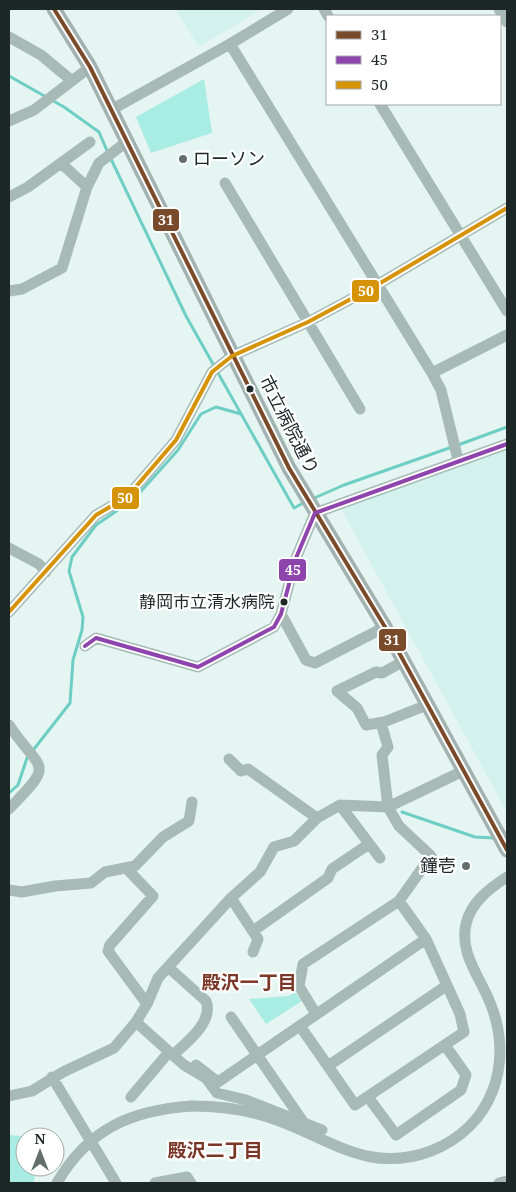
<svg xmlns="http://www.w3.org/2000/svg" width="516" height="1192" font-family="'Noto Serif','Noto Sans JP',serif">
<rect width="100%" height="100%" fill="#e4f5f2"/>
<path fill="#d3f2ed" d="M175 9H262L199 47Z
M507 450V812L340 507Z"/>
<path fill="#a8ece3" d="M204 79 212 133 151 153 136 117Z
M295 992 302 1001 266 1024 249 999 289 996Z
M9 1135 34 1137H25V1167H38L33 1183H9Z"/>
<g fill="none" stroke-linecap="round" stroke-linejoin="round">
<path stroke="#6ecec3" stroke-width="3" d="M9 76 64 107 99 132 108 153
M111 159 186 316 294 508 305 502
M458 445 507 427
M312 499 344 485 452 447
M9 793 18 785 27 758 70 703 73 660 82 630 83 617 69 571 72 557 96 525 134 499 178 450 201 414 216 407 241 414
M402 812 475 837 494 838"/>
<path stroke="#a8bab6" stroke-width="11" d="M324 9 328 16
M499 9 507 22
M9 37 41 55 71 80
M230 44 432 373 441 390 458 460
M380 104 507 311
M111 110 230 44 288 9
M9 121 34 110 90 67
M62 164 87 187
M225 183 360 409
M9 197 28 187 90 142
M9 291 22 289 62 268 87 187 99 163 125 143
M432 373 507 335
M9 548 39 564 46 572
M9 612 96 515 127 497 176 440 212 372 232 356 308 322 377 285 507 208
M281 614 306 660 315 663 385 627
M85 646 96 638 198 667 274 627 281 614 296 558 315 513 507 444
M404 661 382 673 376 672 337 691 357 708 366 725 384 722 427 705
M9 725C42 774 56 760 9 809
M229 759 241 771 248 769 317 818
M340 805 380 858
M126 868 153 896 110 945 108 951 147 1004
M9 890 22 892 55 886 91 883 105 872 135 866 163 837 189 821 192 802
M231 898 258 939 253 952
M253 931 328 878 332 869 369 844
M168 967 206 1001C214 1022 186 1043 173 1055
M316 1014 299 986 303 964 399 901 431 856 399 826 388 807 382 755 388 747 381 723
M231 1017 304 1123
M136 1022 184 1065 206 1078 217 1093 246 1100 322 1130
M300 1026 355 1105 464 1032 460 1014 426 939 399 901
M328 1066 446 986
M193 1070 196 1065 218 1082 426 939
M52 1077 116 1183
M9 1096 32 1091 63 1072 114 1048 136 1022 147 1004 158 978 231 898 260 872 274 847 294 841 317 818 340 805 388 807 463 771
M131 1097 169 1052
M368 1097 396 1135 461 1090 466 1075 445 1045
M192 1106C221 1106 250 1110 277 1120 332 1140 369 1174 431 1151 492 1127 514 1064 491 1005 481 978 459 954 466 924 471 902 490 888 507 877
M155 1183 187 1177 191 1183
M499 1183 507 1181"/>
<path stroke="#a1b2b0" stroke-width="15" d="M54 9 90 67 289 468 385 627 507 850"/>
<path stroke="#a8bab6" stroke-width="11" d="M57 1183C88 1129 131 1110 192 1106"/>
<defs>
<path id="bus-1" d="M54 9 90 67 289 468 385 627 507 850"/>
<path id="bus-2" d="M85 646 96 638 198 667 274 627 281 614 296 558 315 513 507 444"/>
<path id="bus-3" d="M9 612 96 515 127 497 176 440 212 372 232 356 308 322 377 285 507 208"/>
</defs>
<use href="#bus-1" stroke="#fff" stroke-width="8"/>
<use href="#bus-2" stroke="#fff" stroke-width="8"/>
<use href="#bus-3" stroke="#fff" stroke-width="8"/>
<use href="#bus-1" stroke="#7a4b2a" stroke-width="4"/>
<use href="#bus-2" stroke="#8e44ad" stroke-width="4"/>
<use href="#bus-3" stroke="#d69306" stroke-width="4"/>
</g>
<g fill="#626f6d" stroke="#fff" stroke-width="2">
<circle cx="183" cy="159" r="5"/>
<circle cx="466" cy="866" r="5"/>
</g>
<g fill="#1c2726" stroke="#fff" stroke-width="2">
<circle cx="250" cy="389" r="4.5"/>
<circle cx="284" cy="602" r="4.5"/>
</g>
<g text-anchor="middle" stroke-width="4.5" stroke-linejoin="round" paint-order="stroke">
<g font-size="17" fill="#1c2726" stroke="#fff" text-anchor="end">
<text x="275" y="608">静岡市立清水病院</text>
</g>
<g font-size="18" fill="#1c2726" stroke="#fff" text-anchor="start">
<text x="193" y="165">ローソン</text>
<text x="456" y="872" text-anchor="end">鐘壱</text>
</g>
<g font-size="18" fill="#1c2726" stroke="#fff">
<text transform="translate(289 425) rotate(63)" y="6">市立病院通り</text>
</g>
<g font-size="19" font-weight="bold" fill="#7a3626" stroke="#fff">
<text x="249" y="989">殿沢一丁目</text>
<text x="215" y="1157">殿沢二丁目</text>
</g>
</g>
<g stroke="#fff" stroke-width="2">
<rect x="152" y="208" width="28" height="24" rx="5" fill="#7a4b2a"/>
<rect x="351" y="279" width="29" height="24" rx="5" fill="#d69306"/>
<rect x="111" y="486" width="29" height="24" rx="5" fill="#d69306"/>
<rect x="278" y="558" width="29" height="24" rx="5" fill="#8e44ad"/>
<rect x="378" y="628" width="29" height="24" rx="5" fill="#7a4b2a"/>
</g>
<g font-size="14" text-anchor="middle" font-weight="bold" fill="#fff">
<text x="166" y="225">31</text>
<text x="366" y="296">50</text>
<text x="125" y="503">50</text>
<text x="293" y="575">45</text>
<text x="392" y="645">31</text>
</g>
<rect width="516" height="1192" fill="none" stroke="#1c2726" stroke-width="20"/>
<rect x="326" y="15" width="175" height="90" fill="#ffffff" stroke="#a4a9a8"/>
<rect x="336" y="31" width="25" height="8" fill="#7a4b2a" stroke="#a4a9a8"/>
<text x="371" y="40" font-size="15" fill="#1c2726">31</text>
<rect x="336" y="56" width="25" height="8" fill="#8e44ad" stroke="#a4a9a8"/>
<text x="371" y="65" font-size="15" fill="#1c2726">45</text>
<rect x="336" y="81" width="25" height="8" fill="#d69306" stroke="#a4a9a8"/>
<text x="371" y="90" font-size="15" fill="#1c2726">50</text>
<g transform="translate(40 1152)"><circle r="24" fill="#ffffff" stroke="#a4a9a8"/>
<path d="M0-4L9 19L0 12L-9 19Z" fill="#626f6d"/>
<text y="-8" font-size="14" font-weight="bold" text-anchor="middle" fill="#1c2726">N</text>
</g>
</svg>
